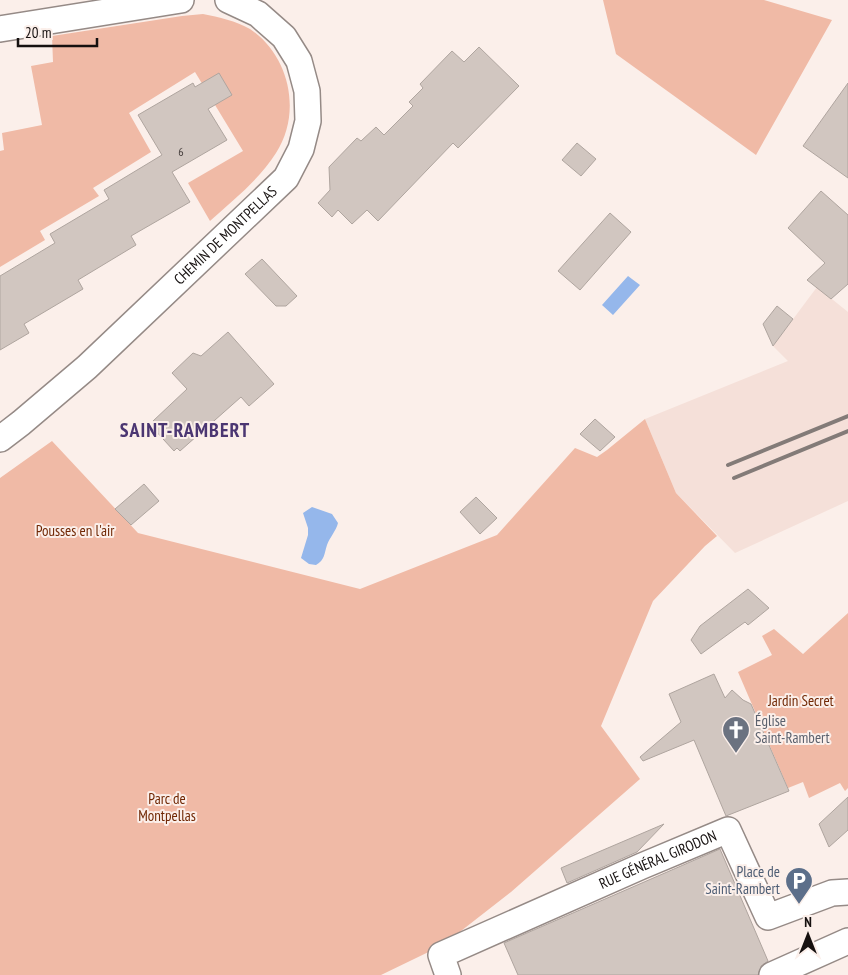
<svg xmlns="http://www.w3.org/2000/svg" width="848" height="975" font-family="'PT Sans Narrow',sans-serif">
<rect width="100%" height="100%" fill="#fbefea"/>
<path fill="#f5e0d9" d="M817 287 848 312V501L735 553 676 493 645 419 788 361 773 346Z"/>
<path fill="#f0baa6" d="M603 0H764L832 20 756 155 616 54Z
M203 14C219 17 236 21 250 29 290 56 302 113 276 153 259 180 233 200 210 221L188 183 243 151 195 72 129 113 151 152 93 188 99 196 40 231 45 240 0 267V151L4 150 2 133 42 125 31 66 53 62 52 36 182 16Z
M645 419 676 493 717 536 705 546 653 601 601 726 640 779 511 892 443 945 381 975H0V478L52 441 138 533 360 589 497 535 575 448 597 457 607 450Z
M848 613V788L845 791 840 783 809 798 803 782 788 788 738 672 772 655 762 636 774 629 803 654Z"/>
<path fill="#95b7eb" d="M628 276 640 285 613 315 602 305Z
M312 507 332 514 338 523C336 531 330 537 327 545 324 554 325 560 316 565L309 564 301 558 308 535V528L303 513Z"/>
<path fill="#d1c6c0" stroke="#afa59f" d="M479 47 519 86 458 148 453 143 378 221 367 210 352 224 338 210 332 217 318 203 330 190 329 167 357 138 361 141 376 127 384 135 413 106 409 102 423 88 420 84 452 51 464 62Z
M219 73 232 95 208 109 227 140 172 172 190 202 131 236 136 245 78 280 83 289 24 324 29 333 0 350V276L55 243 50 234 109 199 104 190 162 155 138 115 193 83 195 87Z
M848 83V178L803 146Z
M577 143 596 159 581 176 562 160Z
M821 191 848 215V284L831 299 807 280 825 263 788 228Z
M610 213 631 232 580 290 558 271Z
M262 259 297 296 286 306H276L245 274Z
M777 306 793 319 773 346 763 324Z
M228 332 274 384 249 406 241 397 180 451 177 448 174 451 153 428 156 424 153 421 187 389 172 373 193 353 201 356Z
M595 419 615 437 600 451 580 434Z
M144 484 159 501 131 525 115 509Z
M476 497 497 518 480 534 460 512Z
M748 589 769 608 748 625 745 622 701 654 691 640 700 626Z
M714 674 725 698 732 690 743 700 751 704 789 791 726 816 694 740 643 761 640 757 681 722 669 694Z
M848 797V830L829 847 819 824Z
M664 824 637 852 567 883 561 868Z
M720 849 768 961 761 966 758 975H518L504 943Z"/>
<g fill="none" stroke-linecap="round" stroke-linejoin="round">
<defs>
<g id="minor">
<path d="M0 29 181 0"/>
<path id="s1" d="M0 439 21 423 87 367 286 178 301 149 308 121 307 91 299 61 284 37 258 14 228 0"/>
<path id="s2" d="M448 975 441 955 642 866 728 830 768 917 832 893 848 892"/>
<path d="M772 975 848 941"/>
</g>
</defs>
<use href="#minor" stroke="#958a86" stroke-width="28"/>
<use href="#minor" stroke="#fff" stroke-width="25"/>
<path stroke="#837b78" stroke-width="4" d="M728 465 848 416
M734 478 848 431"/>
</g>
<defs>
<symbol id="church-pin" viewBox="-11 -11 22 30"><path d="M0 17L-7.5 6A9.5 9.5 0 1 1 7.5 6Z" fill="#6b7280" stroke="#fbefea"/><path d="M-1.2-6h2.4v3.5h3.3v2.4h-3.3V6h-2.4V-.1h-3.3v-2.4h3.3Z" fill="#fff"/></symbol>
<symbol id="parking-pin" viewBox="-11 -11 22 30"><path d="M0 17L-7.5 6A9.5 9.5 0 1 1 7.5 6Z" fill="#5c6f8a" stroke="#fbefea"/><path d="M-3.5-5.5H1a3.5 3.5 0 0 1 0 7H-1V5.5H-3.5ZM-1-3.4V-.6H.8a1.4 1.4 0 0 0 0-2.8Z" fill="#fff"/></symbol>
</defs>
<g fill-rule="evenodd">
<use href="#church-pin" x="720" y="714" width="32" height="43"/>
<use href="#parking-pin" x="783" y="865" width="32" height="43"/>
</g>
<g text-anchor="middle" stroke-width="4" stroke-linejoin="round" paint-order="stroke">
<g font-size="12" fill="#453e3c">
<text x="181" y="156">6</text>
</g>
<g font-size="15" fill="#161110" stroke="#fbefea">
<text dy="5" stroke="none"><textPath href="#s1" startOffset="304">CHEMIN DE MONTPELLAS</textPath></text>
<text dy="5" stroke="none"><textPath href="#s2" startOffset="258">RUE GÉNÉRAL GIRODON</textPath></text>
</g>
<g font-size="15" fill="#712804" stroke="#fbefea">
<text x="75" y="536">Pousses en l'air</text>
<text x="801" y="706">Jardin Secret</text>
<text x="167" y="804">Parc de<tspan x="167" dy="17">Montpellas</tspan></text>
</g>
<g font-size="15" fill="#5b616d" stroke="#fbefea" text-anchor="start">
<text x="755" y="726">Église<tspan x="755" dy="17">Saint-Rambert</tspan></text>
</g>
<g font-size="15" fill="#4e5e75" stroke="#fbefea" text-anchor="end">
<text x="780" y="877">Place de<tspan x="780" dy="17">Saint-Rambert</tspan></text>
</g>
<g font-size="20" font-weight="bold" letter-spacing="1" fill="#4b3672" stroke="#fbefea">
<text x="185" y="437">SAINT-RAMBERT</text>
</g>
</g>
<g transform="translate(808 935)" stroke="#fbefea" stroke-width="4" paint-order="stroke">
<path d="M0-4L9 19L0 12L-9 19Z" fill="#161110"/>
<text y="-8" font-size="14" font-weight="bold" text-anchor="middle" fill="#161110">N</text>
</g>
<path d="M18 38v8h79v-8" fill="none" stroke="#161110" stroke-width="2.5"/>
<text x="25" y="38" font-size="15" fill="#161110" stroke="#fbefea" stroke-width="4" paint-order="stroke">20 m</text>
</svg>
